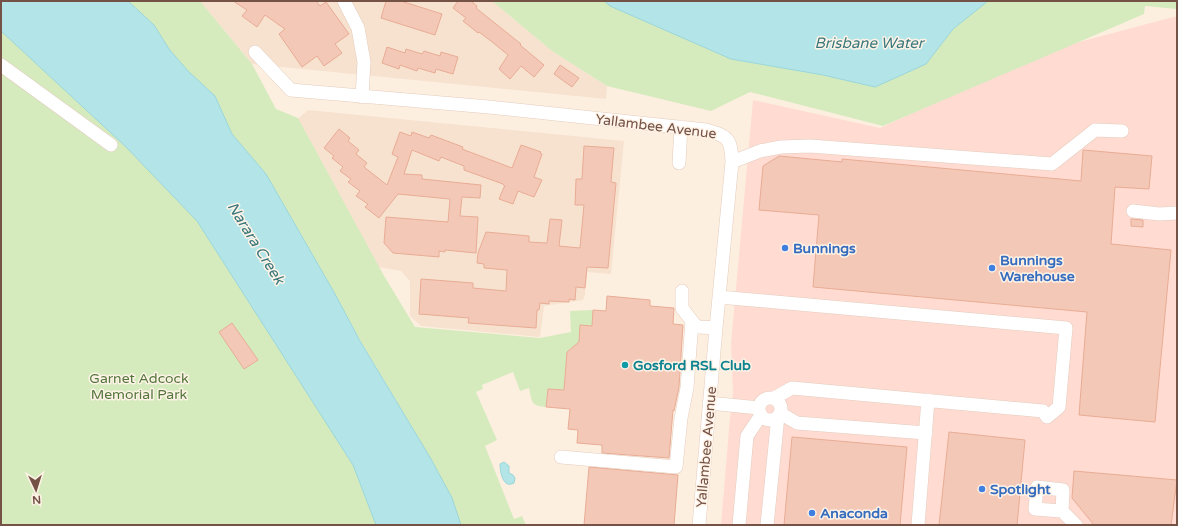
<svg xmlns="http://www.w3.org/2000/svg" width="1178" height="526" font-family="'Varela Round',sans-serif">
<rect width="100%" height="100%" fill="#fdefdf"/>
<path fill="#f7e2d0" d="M200 1H492L552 51 607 86 606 99 252 64Z
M308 110 624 141 611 274 587 272 585 295 583 300 544 306 540 337 421 326 410 316V281L401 271 378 267 294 122Z"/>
<path fill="#ffdbd2" d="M1177 16V525H721L730 418 733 392 731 344 753 100 880 128 1053 49Z"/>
<path fill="#d5ebbe" d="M128 1H200L252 64 276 109 298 118 383 274 415 327 540 338 571 332 570 311 593 310 592 326H580L579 342 585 345 576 344 567 352 564 390 548 389 546 407C531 406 532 402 529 388L520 391 513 372 482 385 483 389 476 392 497 440 485 446 514 519 522 516 526 525H461L452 498 431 459 360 340 335 294 266 174 232 134 215 96 188 71 169 49 154 25Z
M492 1H604L610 6 731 59 823 75 875 87 926 64 953 29 988 1H1177V9L1145 6 1144 14 883 126 750 92 711 111 607 86 552 51Z
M1 31 126 147 197 221 353 465 376 525H1Z"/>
<path fill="#b3e5e8" stroke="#99d6da" d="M1 1H128L154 25 169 49 188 71 215 96 232 134 266 174 335 294 360 341 431 459 452 498 461 525H376L353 465 197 221 126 147 1 31Z
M604 1H988L953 29 926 64 875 87 823 75 731 59 610 6Z
M504 462 509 466V473L513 475 515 478 514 483C503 489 500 472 500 464Z"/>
<path fill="#f4c8b6" stroke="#e8ac95" d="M233 1H316L320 6 326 2 349 34 335 44 342 53 324 66 317 56 302 67 279 34 285 29 265 15 257 27 242 16 247 10Z
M386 1H401L442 14 435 35 381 18Z
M458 1H471L477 6 476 8 521 44 520 45 544 65 534 77 521 66 510 79 499 69 508 55 491 41 479 32 478 33 463 21 466 18 453 8Z
M387 47 405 53 406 49 422 54 424 51 440 56 441 52 458 57 453 74 436 69 435 73 418 68 417 71 400 65 399 69 382 63Z
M560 65 579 78 572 87 554 74Z
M339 129 350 138 348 141 359 150 356 154 367 163 364 167 387 185 398 157 392 154 400 132 411 136 412 132 429 138 431 135 463 147 462 149 512 168 521 145 541 152 540 153 542 154 534 177 542 180 534 197 518 191 513 204 499 199 504 187H505L503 184 464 170V166L441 157 439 161 412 150 404 174 422 175V179L481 185 480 198 462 197 460 216 478 217 476 253 445 250V252L439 251V257L393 253 384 243 386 217 448 222 450 199 398 194 379 218 365 207 368 204 356 196 360 191 348 182 351 179 340 171 343 167 332 158 334 156 324 148Z
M584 146 614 148 611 182 616 183 608 268 587 267 585 288 576 287 575 300 569 299V302L549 301V304L540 303 539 310H537L536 328 468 323 469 318 419 314 421 279 473 283V288L506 291 507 270 484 268V264L477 263 478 253 486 232 529 236V242L547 243 550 219 562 220 559 246 580 248 584 205H575L576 179H582Z
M1083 150 1152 156 1149 189 1115 187 1111 244 1171 250 1155 422 1079 415 1087 312 813 287 819 215 759 210 763 166 779 156 842 162V159L1081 181Z
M1131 219 1143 220V227L1131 226Z
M607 296 650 300V306L674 308 673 324 683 325 679 387 674 411 673 410 669 458 602 453V445L577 443 578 430 568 429 570 409 546 407 548 389 564 390 567 352 579 342 580 325 592 326 593 310 606 311Z
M232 323 258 360 244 369 219 332Z
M949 432 1025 440 1017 525H939Z
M792 437 907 447 900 525H784Z
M589 467 678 475 674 525H584Z
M1074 471 1177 480 1171 525H1094L1072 498Z"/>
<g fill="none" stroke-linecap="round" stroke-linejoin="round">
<defs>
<path id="minor" d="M344 1 358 28 364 62 362 97
M255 52 291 90 489 107 706 130C728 136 731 138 732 162L716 328 699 525
M1 65 111 145
M732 162 760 151 781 147 810 146 1052 164 1095 130 1122 131
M679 163 681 127
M1133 211 1159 214 1177 213
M682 291V308L695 325 699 327 716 328
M719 297 1066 328 1059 407 1047 417 1043 411 792 388 774 398
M759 409a11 11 0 1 1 22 0a11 11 0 1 1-22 0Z
M709 403 759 408
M780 413 797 423 926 433
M561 457 676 467 681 418 687 388 692 321
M1062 511 1063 490 1037 487 1035 509 1062 511 1076 525
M739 525 747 436 761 415
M767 525 778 416
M918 525 928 400"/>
</defs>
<use href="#minor" stroke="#e4ccbe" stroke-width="14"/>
<use href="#minor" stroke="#fff" stroke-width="13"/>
</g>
<g fill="#3f7fe0" stroke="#fff3e7" stroke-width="1.5">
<circle cx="785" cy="248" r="4"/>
<circle cx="992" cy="268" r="4"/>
<circle cx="982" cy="489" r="4"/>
<circle cx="812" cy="513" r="4"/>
</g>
<circle fill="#0f9aa8" stroke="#fff3e7" stroke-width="1.5" cx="625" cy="365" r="4"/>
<g text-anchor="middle" stroke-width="3" stroke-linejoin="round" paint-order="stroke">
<g font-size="14" fill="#755246" stroke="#fff3e7">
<text transform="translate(656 126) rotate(7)" y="5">Yallambee Avenue</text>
<text transform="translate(706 447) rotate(-85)" y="5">Yallambee Avenue</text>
</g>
<g font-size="14" font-weight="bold" fill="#366cbe" stroke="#fff3e7" text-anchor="start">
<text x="793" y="253">Bunnings</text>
<text x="1000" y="265">Bunnings<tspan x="1000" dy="16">Warehouse</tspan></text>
<text x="990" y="494">Spotlight</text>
<text x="820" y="518">Anaconda</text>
</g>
<g font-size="14" font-weight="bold" fill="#0d838f" stroke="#fff3e7" text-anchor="start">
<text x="633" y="370">Gosford RSL Club</text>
</g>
<g font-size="14" fill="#52763b" stroke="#fff3e7">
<text x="139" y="383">Garnet Adcock<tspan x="139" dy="16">Memorial Park</tspan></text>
</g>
<g font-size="15" font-style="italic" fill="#39787c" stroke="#fff3e7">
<text x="869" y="48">Brisbane Water</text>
<text transform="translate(256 243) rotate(58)" y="5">Narara Creek</text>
</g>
</g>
<rect width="1178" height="526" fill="none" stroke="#755246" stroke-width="4"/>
<g transform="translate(36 490) rotate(176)" stroke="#fff3e7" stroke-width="3" paint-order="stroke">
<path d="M0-3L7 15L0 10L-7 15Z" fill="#755246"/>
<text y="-6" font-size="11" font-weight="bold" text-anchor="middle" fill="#755246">N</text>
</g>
</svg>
